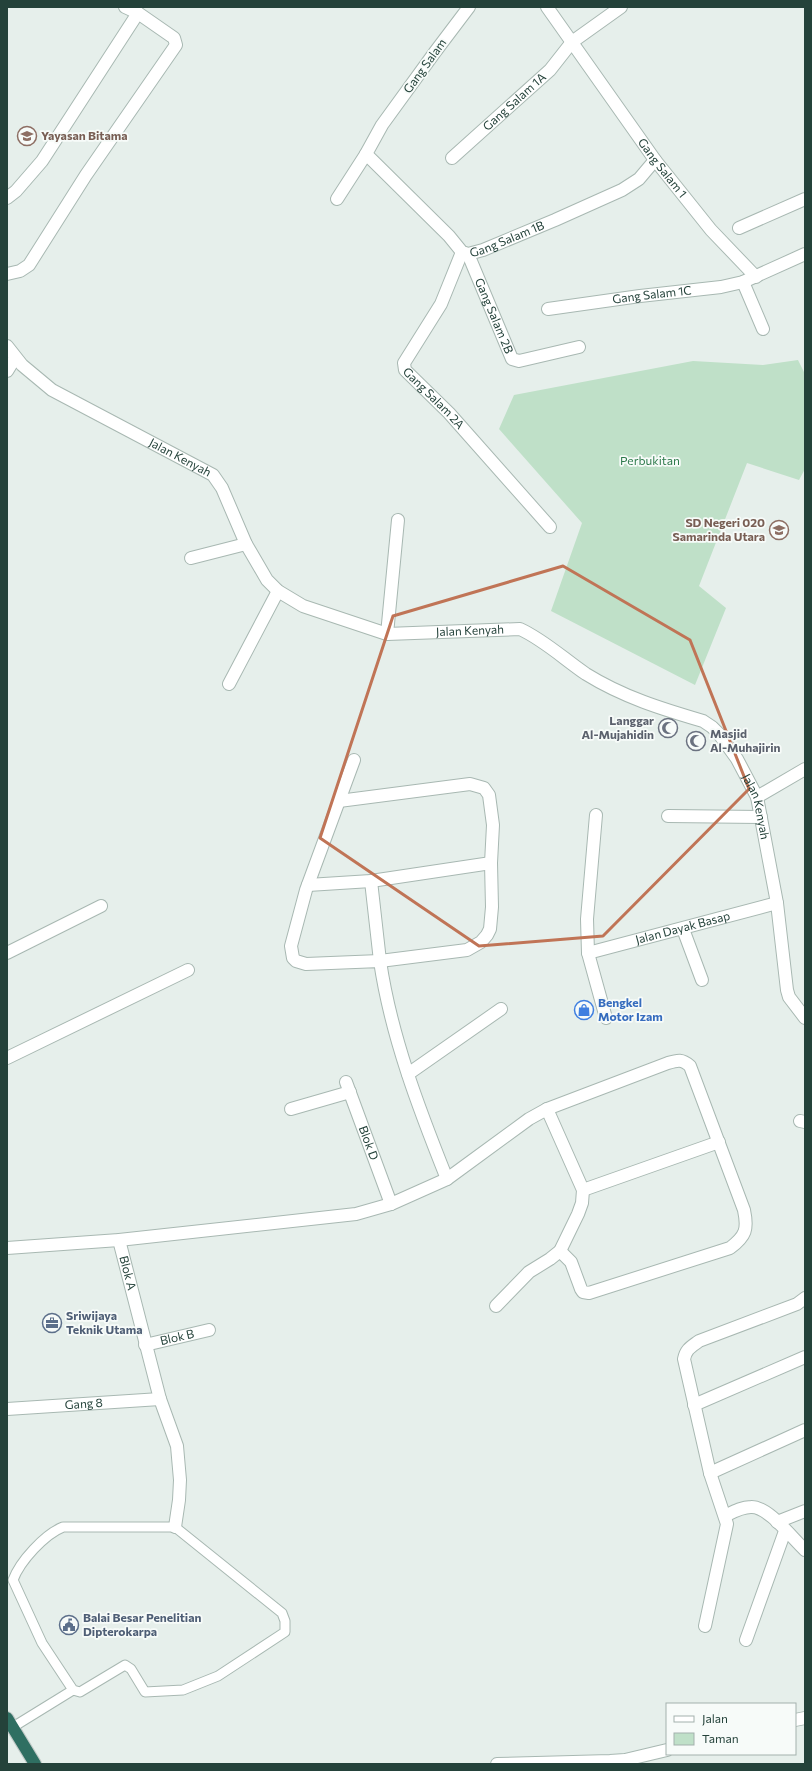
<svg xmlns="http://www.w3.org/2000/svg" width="812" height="1771" font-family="Commissioner,sans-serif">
<rect width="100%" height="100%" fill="#e6efeb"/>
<path fill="#bfe0c8" d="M798 360 805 374V469L799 480 747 463 699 586 726 608 695 685 551 611 582 523 499 429 514 395 693 361 763 365Z"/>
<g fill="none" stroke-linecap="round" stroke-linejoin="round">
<defs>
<path id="lane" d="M13 1580 42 1643 73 1690
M13 1727 73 1690 80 1692 125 1665 131 1669 145 1692 183 1690 218 1676 285 1632V1621L282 1613 175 1527H63C45 1534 20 1561 13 1580"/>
<g id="street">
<path id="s1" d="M469 7 435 52 382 125 366 154 449 236 462 252 468 254 483 250 555 220 622 190 639 179 655 160"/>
<path id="s2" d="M547 7 655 160 711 230 756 277"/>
<path id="s3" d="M452 158 550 70 572 42 621 7"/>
<path d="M7 198 16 191 42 161 138 13"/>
<path d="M337 199 366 154"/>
<path d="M739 228 805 199"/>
<path id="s4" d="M462 252 441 304 404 363 405 370 449 413 550 527"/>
<path id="s5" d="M468 254 512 359 519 361 579 347"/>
<path d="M7 274 20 271 29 265 86 175 176 45 174 38 138 13 125 7"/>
<path d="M743 282 763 329"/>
<path id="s6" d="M548 309 640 296 721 287 743 282 805 254"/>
<path id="s7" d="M7 346 22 365 52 390 213 475 222 488 246 544 267 580 278 591 303 606 387 634 520 629C544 640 564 659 586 674 623 697 662 709 703 721L712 727 719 734 737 759 757 797 777 903 787 990 789 997 805 1018"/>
<path d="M7 371 15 358"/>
<path d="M191 558 246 544"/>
<path d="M387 634 398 520"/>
<path d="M229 684 278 591"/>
<path d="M354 760 306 890 291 946 293 958 296 961 306 964 380 961C391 1036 419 1109 447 1179"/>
<path d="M757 797 805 769"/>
<path d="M339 801 470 784 484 788 489 795 493 825 491 863 492 907 490 929 487 935 481 942 467 950 380 961 371 881"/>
<path d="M596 815 587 919 588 953 606 1018"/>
<path d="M668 816 761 817"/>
<path d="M308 885 371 881 491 863"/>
<path d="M683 929 702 980"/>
<path d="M7 953 101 906"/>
<path id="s8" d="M588 953 777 903"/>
<path d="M7 1058 188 970"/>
<path d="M408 1074 501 1009"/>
<path id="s9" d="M346 1082 391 1204"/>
<path d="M291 1109 350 1092"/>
<path d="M800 1121 805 1122"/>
<path d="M583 1190 719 1142"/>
<path id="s10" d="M119 1240 160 1399 177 1446 180 1480 179 1500 175 1527"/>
<path d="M7 1248 119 1240 356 1214 391 1204 447 1179 529 1119 547 1109 668 1063C678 1060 682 1059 690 1066L744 1210C748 1229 746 1236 730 1248L589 1293 583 1292 581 1289 571 1262 560 1251"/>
<path d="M496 1306 529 1272 550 1259 560 1251 578 1214 582 1203 583 1190 547 1109"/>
<path id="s11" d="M145 1345 209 1330"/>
<path d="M694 1405 805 1357"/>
<path id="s12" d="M7 1409 160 1399"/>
<path d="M710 1473 805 1430"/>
<path d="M725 1516C733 1512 741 1507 751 1507 768 1506 792 1538 805 1550"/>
<path d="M777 1522 805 1511"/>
<path d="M705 1626 727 1524 710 1473 684 1359C686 1349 691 1347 699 1341L797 1304 805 1298"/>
<path d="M746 1640 785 1531"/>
<path d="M795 1720 805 1718"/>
<path d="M497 1764 610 1761 625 1760 667 1750"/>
</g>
<path id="highway" d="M7 1718 35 1764"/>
</defs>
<use href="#lane" stroke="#a8b8b2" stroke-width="11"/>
<use href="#street" stroke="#a8b8b2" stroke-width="14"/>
<use href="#highway" stroke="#c2cac8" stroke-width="14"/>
<use href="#lane" stroke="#fff" stroke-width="9"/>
<use href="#street" stroke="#fff" stroke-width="12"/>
<use href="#highway" stroke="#2f6f62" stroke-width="12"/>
</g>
<path fill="none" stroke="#c07456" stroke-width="3" stroke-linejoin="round" d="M563 566 690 640 749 789 603 936 479 946 320 838 393 616Z"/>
<defs>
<symbol id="school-ring" viewBox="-11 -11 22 22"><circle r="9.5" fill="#f7fbf9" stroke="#8d6e63" stroke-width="1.5"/><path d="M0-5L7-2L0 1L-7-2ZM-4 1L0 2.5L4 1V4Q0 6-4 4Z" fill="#8d6e63"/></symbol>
<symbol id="mosque-ring" viewBox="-11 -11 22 22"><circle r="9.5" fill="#f7fbf9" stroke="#6b7280" stroke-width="1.5"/><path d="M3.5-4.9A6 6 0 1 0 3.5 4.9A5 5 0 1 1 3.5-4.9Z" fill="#6b7280"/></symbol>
<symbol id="shop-ring" viewBox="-11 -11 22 22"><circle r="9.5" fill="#f7fbf9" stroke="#3f7fe0" stroke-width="1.5"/><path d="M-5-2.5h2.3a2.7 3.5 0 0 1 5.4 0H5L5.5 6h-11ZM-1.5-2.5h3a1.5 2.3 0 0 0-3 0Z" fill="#3f7fe0"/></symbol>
<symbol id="office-ring" viewBox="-11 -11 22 22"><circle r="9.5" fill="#f7fbf9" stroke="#5c6f8a" stroke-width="1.5"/><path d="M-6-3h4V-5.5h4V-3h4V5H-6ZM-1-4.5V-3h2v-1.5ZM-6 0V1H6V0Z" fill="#5c6f8a"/></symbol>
<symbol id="civic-ring" viewBox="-11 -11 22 22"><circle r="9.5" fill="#f7fbf9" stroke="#5c6f8a" stroke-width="1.5"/><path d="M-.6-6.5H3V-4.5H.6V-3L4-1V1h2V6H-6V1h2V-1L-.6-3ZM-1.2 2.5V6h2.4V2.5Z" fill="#5c6f8a"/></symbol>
</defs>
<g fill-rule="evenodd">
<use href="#school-ring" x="16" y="125" width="22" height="22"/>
<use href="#school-ring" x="768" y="519" width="22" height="22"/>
<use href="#mosque-ring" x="657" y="717" width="22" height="22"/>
<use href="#mosque-ring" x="685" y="730" width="22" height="22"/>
<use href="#shop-ring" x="573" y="999" width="22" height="22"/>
<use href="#office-ring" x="41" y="1312" width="22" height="22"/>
<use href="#civic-ring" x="58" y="1614" width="22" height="22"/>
</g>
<g text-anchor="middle" stroke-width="3.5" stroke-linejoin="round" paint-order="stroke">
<g font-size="12" fill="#24423a" stroke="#f7fbf9">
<text transform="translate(425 66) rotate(-54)" y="4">Gang Salam</text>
<text dy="4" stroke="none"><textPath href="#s3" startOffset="84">Gang Salam 1A</textPath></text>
<text dy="4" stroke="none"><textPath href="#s2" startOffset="198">Gang Salam 1</textPath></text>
<text dy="4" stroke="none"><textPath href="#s1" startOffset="365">Gang Salam 1B</textPath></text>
<text dy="4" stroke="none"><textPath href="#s6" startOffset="105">Gang Salam 1C</textPath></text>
<text dy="4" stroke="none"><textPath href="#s5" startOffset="67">Gang Salam 2B</textPath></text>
<text dy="4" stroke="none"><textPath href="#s4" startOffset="173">Gang Salam 2A</textPath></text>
<text dy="4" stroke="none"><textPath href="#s7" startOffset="208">Jalan Kenyah</textPath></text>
<text dy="4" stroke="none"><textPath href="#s7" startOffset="580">Jalan Kenyah</textPath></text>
<text dy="4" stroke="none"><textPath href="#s7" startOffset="940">Jalan Kenyah</textPath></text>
<text dy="4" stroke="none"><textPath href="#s8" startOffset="98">Jalan Dayak Basap</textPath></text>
<text dy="4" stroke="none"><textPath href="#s9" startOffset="65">Blok D</textPath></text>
<text dy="4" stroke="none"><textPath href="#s10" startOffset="34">Blok A</textPath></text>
<text dy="4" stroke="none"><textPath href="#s11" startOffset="33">Blok B</textPath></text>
<text dy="4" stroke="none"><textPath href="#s12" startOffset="77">Gang 8</textPath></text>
</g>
<g font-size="12" font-weight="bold" fill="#785e54" stroke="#f7fbf9" text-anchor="start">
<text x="41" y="140">Yayasan Bitama</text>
<text x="765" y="527" text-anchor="end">SD Negeri 020<tspan x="765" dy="14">Samarinda Utara</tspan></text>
</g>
<g font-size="12" fill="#2d7a4b" stroke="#f7fbf9">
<text x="650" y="465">Perbukitan</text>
</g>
<g font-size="12" font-weight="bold" fill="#5b616d" stroke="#f7fbf9" text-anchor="end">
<text x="654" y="725">Langgar<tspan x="654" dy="14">Al-Mujahidin</tspan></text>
<text x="710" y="738" text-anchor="start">Masjid<tspan x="710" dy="14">Al-Muhajirin</tspan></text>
</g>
<g font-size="12" font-weight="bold" fill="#366cbe" stroke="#f7fbf9" text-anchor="start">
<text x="598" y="1007">Bengkel<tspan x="598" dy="14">Motor Izam</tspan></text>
</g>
<g font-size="12" font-weight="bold" fill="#4e5e75" stroke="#f7fbf9" text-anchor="start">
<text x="66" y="1320">Sriwijaya<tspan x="66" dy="14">Teknik Utama</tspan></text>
<text x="83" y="1622">Balai Besar Penelitian<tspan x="83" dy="14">Dipterokarpa</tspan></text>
</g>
</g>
<rect width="812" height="1771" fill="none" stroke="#24423a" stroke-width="16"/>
<rect x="666" y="1703" width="130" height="52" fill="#f7fbf9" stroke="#a3b1ad"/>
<rect x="674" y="1716" width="20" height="6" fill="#ffffff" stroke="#a3b1ad"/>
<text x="702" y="1723" font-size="12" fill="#24423a">Jalan</text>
<rect x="674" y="1733" width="20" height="12" fill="#bfe0c8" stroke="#a3b1ad"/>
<text x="702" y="1743" font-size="12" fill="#24423a">Taman</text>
</svg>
